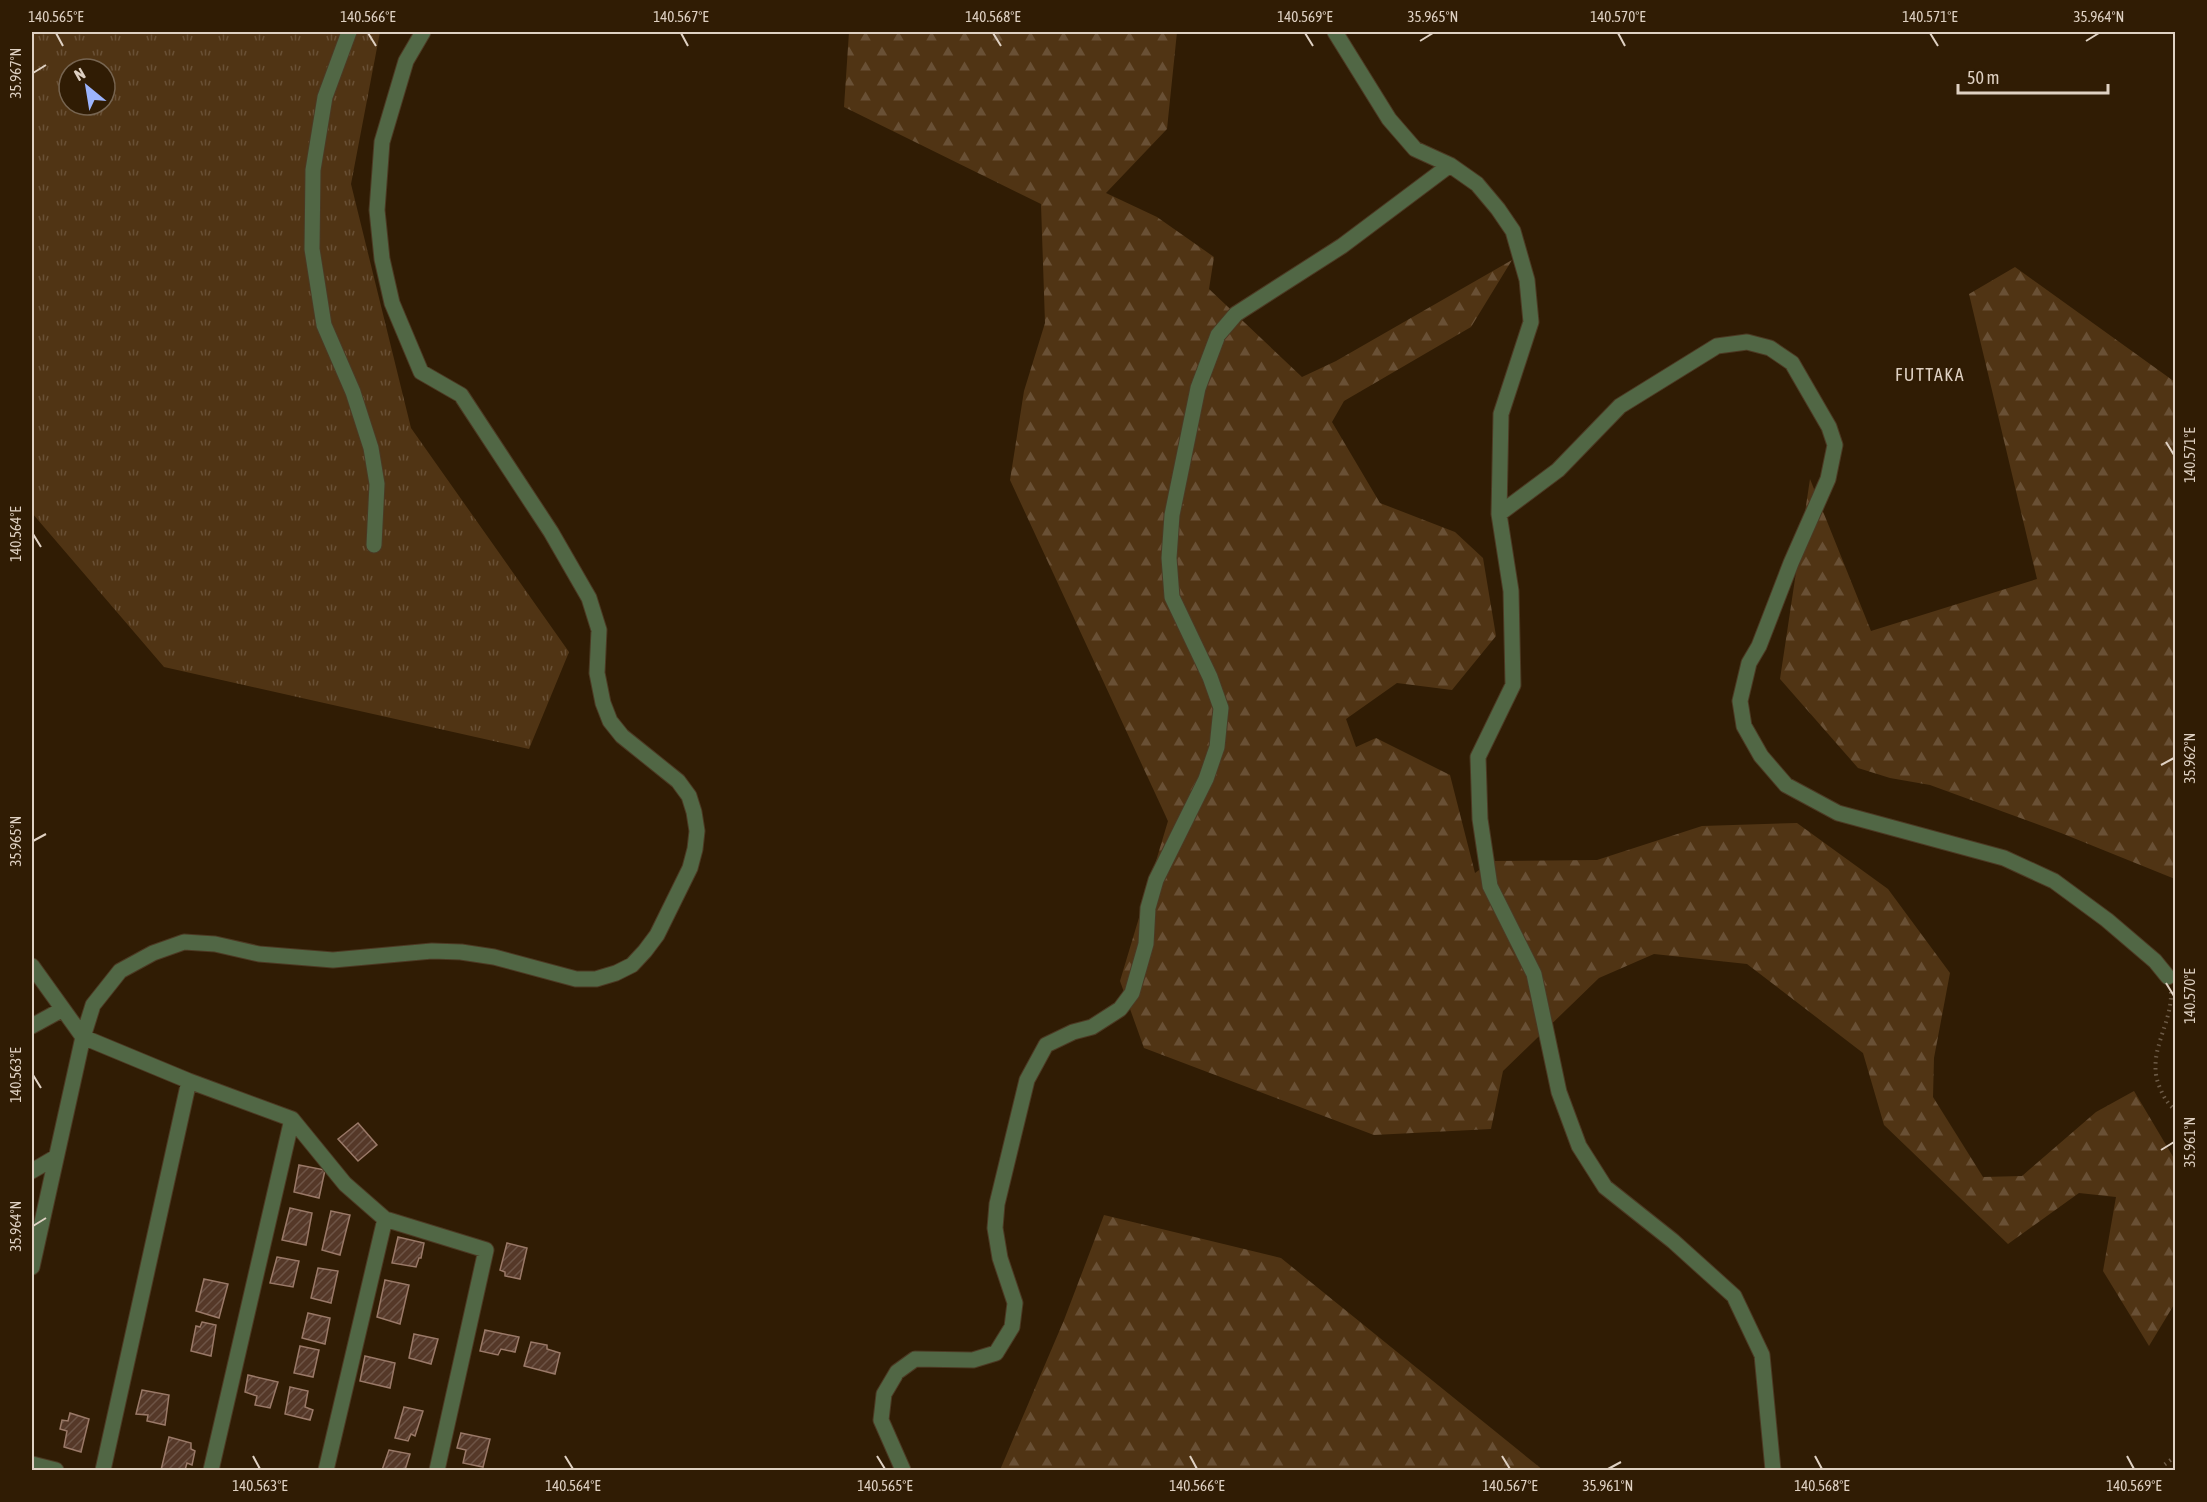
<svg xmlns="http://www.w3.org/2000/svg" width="2207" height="1502" font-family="'Asap Condensed',sans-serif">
<defs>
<pattern id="grass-tufts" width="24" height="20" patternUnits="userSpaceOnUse" patternTransform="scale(1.5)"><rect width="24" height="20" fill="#503414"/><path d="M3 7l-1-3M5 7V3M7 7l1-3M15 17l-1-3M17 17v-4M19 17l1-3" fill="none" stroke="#695035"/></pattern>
<pattern id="forest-firs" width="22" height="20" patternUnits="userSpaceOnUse" patternTransform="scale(1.5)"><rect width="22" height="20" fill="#503414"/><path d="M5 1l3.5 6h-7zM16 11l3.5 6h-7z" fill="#695035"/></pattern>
<pattern id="building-hatch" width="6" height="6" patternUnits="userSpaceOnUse" patternTransform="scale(1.5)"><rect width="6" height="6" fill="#553828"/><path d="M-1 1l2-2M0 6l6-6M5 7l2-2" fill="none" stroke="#6d5446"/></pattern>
</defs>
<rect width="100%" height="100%" fill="#301c04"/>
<path fill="url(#grass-tufts)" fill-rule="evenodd" d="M32 32H380L351 184 411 428 569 652 529 749 164 667 32 513ZM69 69H105V105H69Z"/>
<path fill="url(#forest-firs)" d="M849 32H1177L1167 129 1106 193 1157 217 1214 257 1209 289 1302 377 1336 361 1512 260 1471 327 1344 401 1332 422 1380 503 1455 532 1483 558 1496 636 1452 690 1397 683 1346 719 1356 747 1376 738 1450 775 1475 873 1491 861 1597 860 1702 826 1797 823 1888 889 1950 973 1934 1058 1933 1097 1983 1177 2022 1176 2096 1112 2134 1091 2175 1160V1303L2149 1346 2103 1271 2116 1197 2079 1193 2008 1244 1884 1125 1863 1053 1747 964 1654 954 1599 978 1503 1071 1491 1129 1374 1135 1144 1048 1120 981 1168 821 1010 480 1024 391 1045 323 1041 204 844 107Z
M2015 267 2175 382V879L2061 833 1930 785 1890 778 1858 768 1780 679 1810 479 1871 631 2037 579 1969 294Z
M1104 1215 1281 1258 1543 1470H1000L1064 1320Z"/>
<path fill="url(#building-hatch)" stroke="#9a7968" stroke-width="1.5" d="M358 1123 377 1145 358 1161 338 1139Z
M299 1165 325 1170 319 1198 294 1192Z
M290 1208 312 1213 306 1245 282 1240Z
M331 1211 350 1215 340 1255 322 1250Z
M398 1237 424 1243 421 1258H419L416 1267 392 1263Z
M507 1243 527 1248 520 1279 505 1276V1272L500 1270Z
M277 1257 299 1261 293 1287 270 1283Z
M318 1268 338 1271 331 1303 311 1298Z
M204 1279 228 1284 219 1318 196 1311Z
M385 1280 409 1285 400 1324 377 1317Z
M308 1313 330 1318 325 1344 302 1338Z
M202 1322 216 1325 211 1356 191 1351 196 1326 200 1327Z
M485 1330 519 1337 515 1352 501 1349 498 1355 480 1351Z
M414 1334 438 1339 431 1364 409 1358Z
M531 1342 547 1345V1349L560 1353 555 1374 524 1366Z
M300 1346 319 1350 313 1377 294 1373Z
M365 1356 395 1363 390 1388 360 1381Z
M248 1375 278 1382 270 1408 255 1405 257 1396 245 1392Z
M290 1387 308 1391 305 1407 313 1410 310 1420 285 1414Z
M142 1390 169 1395 165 1425 147 1421 148 1415 136 1414Z
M404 1407 423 1411 415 1436 411 1434 408 1441 395 1438Z
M70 1413 89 1419 81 1452 64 1447 67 1431 60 1429 62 1420 68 1421Z
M461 1433 490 1439 483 1467 463 1463 466 1450 457 1448Z
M169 1437 191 1443V1449L195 1451 192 1465 187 1463 185 1470H161Z
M389 1450 410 1454 405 1470H382Z"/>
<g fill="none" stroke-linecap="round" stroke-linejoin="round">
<defs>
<path id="minor" d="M349 32 325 97 313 170 312 249 324 325 353 392 371 448 377 484 374 545
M1335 32 1389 119 1415 149 1450 165 1477 184 1498 209 1513 231 1527 280 1531 322 1501 414 1499 514 1511 591 1513 685 1478 757 1480 819 1490 886 1534 974 1559 1092 1579 1146 1605 1187 1673 1241 1734 1296 1762 1355 1773 1470
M1499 514 1558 470 1620 406 1717 346 1747 342 1770 348 1792 363 1829 427 1835 445 1828 479 1791 563 1759 646 1749 663 1740 701 1744 726 1761 756 1786 785 1838 813 2004 858 2054 881 2107 920 2155 961 2168 977
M32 966 83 1037 189 1081 292 1119 345 1184 385 1219 486 1250 437 1470
M32 1026 63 1009
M32 1171 56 1157
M32 1267 83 1037 93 1005 120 971 153 953 184 942 215 944 259 954 333 960 432 951 461 952 494 957 576 979H596L616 973 632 965 645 951 657 935 690 868 695 849 697 831 694 812 689 796 678 781 622 736 610 721 603 703 597 673 599 630 589 598 551 532 461 395 421 372 392 303 382 259 377 210 382 142 406 61 423 32
M32 1464 56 1470
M103 1470 189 1081
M211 1470 292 1119
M326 1470 385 1219
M903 1470 881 1420 884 1394 897 1372 915 1359 973 1360 996 1353 1012 1327 1015 1303 1000 1258 995 1228 997 1204 1027 1080 1046 1045 1073 1032 1092 1027 1120 1009 1132 993 1146 944 1148 908 1156 880 1206 779 1217 747 1221 708 1210 677 1172 597 1169 558 1172 515 1198 388 1218 335 1236 314 1342 246 1450 165"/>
</defs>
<use href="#minor" stroke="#4c3923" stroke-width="17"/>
<path stroke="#6d5b47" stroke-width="4" stroke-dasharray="1.5 4.5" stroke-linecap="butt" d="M2171 992C2172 1026 2145 1054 2160 1088 2164 1098 2168 1104 2176 1111
M2163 1470 2164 1465 2176 1456"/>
<use href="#minor" stroke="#516745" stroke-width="15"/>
</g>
<path fill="none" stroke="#dfd1c3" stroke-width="2" d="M56 33 63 46M368 33 376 46M681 33 688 46M993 33 1001 46M1305 33 1313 46M1618 33 1625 46M1930 33 1938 46M1420 41 1433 33M2086 41 2099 33M33 73 46 65M2166 442 2174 455M33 534 41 547M2161 765 2174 758M33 841 46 834M2166 983 2174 996M33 1075 41 1088M2161 1150 2174 1142M33 1226 46 1218M253 1456 260 1469M565 1456 573 1469M877 1456 885 1469M1190 1456 1197 1469M1502 1456 1510 1469M1815 1456 1822 1469M2127 1456 2134 1469M1608 1469 1621 1462"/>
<g text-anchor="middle" stroke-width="4.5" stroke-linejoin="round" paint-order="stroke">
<g font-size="18" letter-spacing="1.5" fill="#dfd1c3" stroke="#301c04">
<text x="1930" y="381">FUTTAKA</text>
</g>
</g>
<rect width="2207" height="1502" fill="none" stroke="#301c04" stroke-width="66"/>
<g transform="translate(87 87) rotate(330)"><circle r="28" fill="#301c04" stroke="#766450" stroke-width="1.5"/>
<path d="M0-4.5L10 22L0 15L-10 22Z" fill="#9cb4fd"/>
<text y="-9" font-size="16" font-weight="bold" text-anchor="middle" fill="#dfd1c3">N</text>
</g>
<path d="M1958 84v9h150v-9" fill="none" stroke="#dfd1c3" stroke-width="3"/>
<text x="1967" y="84" font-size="18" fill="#dfd1c3" stroke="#301c04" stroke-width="4.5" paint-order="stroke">50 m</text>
<rect x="33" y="33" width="2141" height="1436" fill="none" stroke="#dfd1c3" stroke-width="2"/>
<g font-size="15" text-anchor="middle" fill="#dfd1c3">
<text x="56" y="22">140.565°E</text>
<text x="368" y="22">140.566°E</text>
<text x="681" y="22">140.567°E</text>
<text x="993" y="22">140.568°E</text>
<text x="1305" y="22">140.569°E</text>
<text x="1433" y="22">35.965°N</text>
<text x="1618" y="22">140.570°E</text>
<text x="1930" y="22">140.571°E</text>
<text x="2099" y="22">35.964°N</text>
<text transform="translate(16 73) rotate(-90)" y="5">35.967°N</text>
<text transform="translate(2190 455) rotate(-90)" y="5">140.571°E</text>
<text transform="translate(16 534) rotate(-90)" y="5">140.564°E</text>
<text transform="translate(2190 758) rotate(-90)" y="5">35.962°N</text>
<text transform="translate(16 841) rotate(-90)" y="5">35.965°N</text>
<text transform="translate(2190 996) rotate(-90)" y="5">140.570°E</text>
<text transform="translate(16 1075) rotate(-90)" y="5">140.563°E</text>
<text transform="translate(2190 1142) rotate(-90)" y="5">35.961°N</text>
<text transform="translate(16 1226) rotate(-90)" y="5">35.964°N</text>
<text x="260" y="1491">140.563°E</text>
<text x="573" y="1491">140.564°E</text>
<text x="885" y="1491">140.565°E</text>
<text x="1197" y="1491">140.566°E</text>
<text x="1510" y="1491">140.567°E</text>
<text x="1608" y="1491">35.961°N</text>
<text x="1822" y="1491">140.568°E</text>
<text x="2134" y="1491">140.569°E</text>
</g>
</svg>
